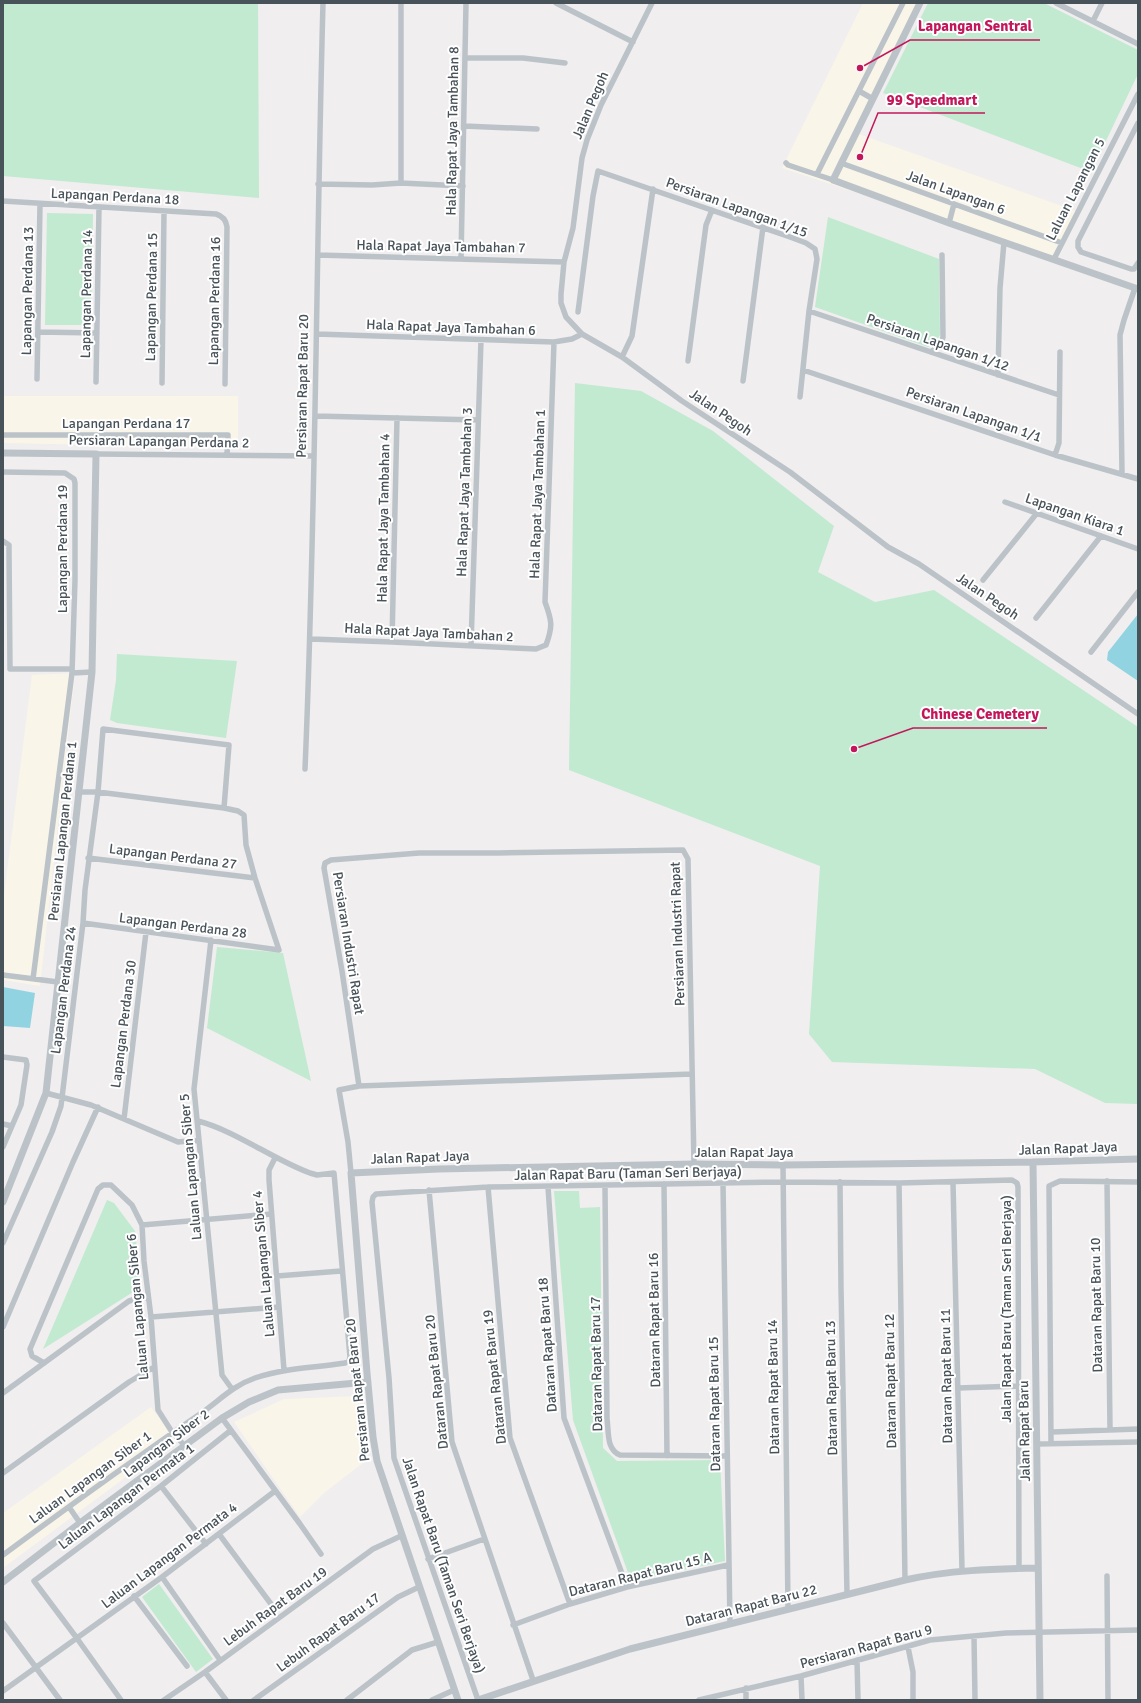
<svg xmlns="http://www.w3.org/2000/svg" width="1141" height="1703" font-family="Signika,sans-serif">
<rect width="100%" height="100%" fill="#f0eeee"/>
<path fill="#faf5e9" d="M863 3H920L856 133 1076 211 1055 258 782 168Z
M3 396H238V448L3 443Z
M75 673 40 986 3 980V903L32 675Z
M359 1396 368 1459 324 1493 300 1517 234 1422 284 1399Z
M151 1407 176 1440 3 1568V1513Z"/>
<path fill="#c1ead0" d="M3 3H258L259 198 3 176Z
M928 3H1044L1138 50V74L1091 172 883 93Z
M47 213 93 214 91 325H45Z
M828 217 939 259 940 335 935 344 928 347 815 307Z
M575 383 641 391 713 431 834 526 818 572 875 602 934 590 1138 727V1104L1105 1103 1035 1069 832 1062 809 1034 820 866 569 770Z
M117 654 237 661 226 738 117 723 110 720 116 680Z
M217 947 283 953 311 1081 207 1028Z
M554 1191H579L580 1208 600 1207 603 1448 617 1461 720 1460 725 1561 631 1581 573 1420Z
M107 1200 114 1203 135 1231 141 1287 43 1349Z
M159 1584 213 1659 196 1672 142 1597Z"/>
<path fill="#92d3e2" d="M1138 614V681L1107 660 1108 652Z
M3 987 35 993 30 1028 3 1026Z"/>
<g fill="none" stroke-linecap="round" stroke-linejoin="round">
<path stroke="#bbc3c9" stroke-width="5.5" d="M556 3 633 42
M652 3 601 105 587 140 582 158 573 228 564 262 561 294V303L566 317 582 334 622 357 682 401 790 472 888 547 919 564 1138 714
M1056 3 1138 44
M1093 21 1102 3
M465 58H523L565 63
M859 91 873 99
M1138 123 1078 241V247L1081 252 1131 269H1134L1138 263
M464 126 537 129
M786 163 788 165 833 180
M841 163 1062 243
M817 174 903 3
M401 183V3
M318 184 372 185 401 183 463 186
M3 201 216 214C223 216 226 220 227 227L225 384
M949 223 954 204
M318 255 564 262
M461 259 466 3
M1054 259 1138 94
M809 311 1059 395
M578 312 593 196 598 171 790 237 806 243 815 249 817 259 809 311 800 397
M38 332 97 333
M317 334 554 342 572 339 582 334
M931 352 941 344 943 337 942 255
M622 357 632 336 653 189
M688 361 706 225 712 210
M803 370 1055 455 1138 479
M998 375 1000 288 1004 242
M37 379 40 204
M743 381 763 227
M96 382 99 207
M162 383 164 211
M315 416 478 420
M3 435H228L227 455
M96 454 314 456
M1055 455 1059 443 1060 352
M3 472 65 473 74 479 75 483V580L72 673 33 979
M1122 473 1120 335 1124 320 1135 288
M1005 502 1138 549
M3 541 9 545V550L10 669H72
M983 580 1037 513
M1036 618 1101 536
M311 639 392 642 536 649 546 645C553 626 552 621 545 602L554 342
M392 642 397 418
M471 645 481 340
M1091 652 1138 592
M72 673 92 672
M305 769C316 514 316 258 323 3
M78 792H98L224 808 238 811 244 815 246 845 255 878 279 950 83 923
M88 858 255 878
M211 940 194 1089 222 1375 232 1389
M3 975 58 982
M3 1057 26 1060 27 1065 21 1105 3 1147
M692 1074 359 1086 342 971 324 868 325 863 331 860 419 853H498L683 850 688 859 694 1164
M46 1093 91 1105 178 1142 199 1140
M124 1119 146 932
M3 1124 12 1126
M275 1158 269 1170V1180L284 1370
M783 1165 788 1609
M351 1173 348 1142 339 1090 359 1086
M1107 1181 1110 1429
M840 1182 841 1288 847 1594
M953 1182 962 1570
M899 1183 905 1580
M664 1184 667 1456
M723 1184 730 1624
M605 1186 607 1419C609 1432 606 1449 620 1455L726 1456
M488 1187 510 1438 570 1604
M548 1187 564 1418 627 1587
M429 1190 452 1442 533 1680
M142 1225 271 1214
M3 1243 52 1132 61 1106 83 923 85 890 98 792 103 729 229 745 224 808
M277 1276 341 1271
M151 1317 279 1307
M3 1327 73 1162 98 1107
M44 1363 32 1356 30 1349 98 1189 103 1185H111L132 1205 142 1225 144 1261 151 1317 158 1410 172 1432 185 1446
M958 1388 1018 1386
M3 1393 129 1301 139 1298H148
M222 1418 300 1524 321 1554
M1052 1432 1138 1429
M1051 1443 1049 1186 1060 1181 1138 1182
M1037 1444 1138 1442
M3 1473 129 1382 154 1367
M161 1486 206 1544
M69 1507 80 1523
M219 1534 271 1604
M3 1555C68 1507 133 1460 200 1414 219 1401 232 1386 255 1378 284 1368 314 1368 345 1363L349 1361 350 1357 334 1173 317 1175 310 1173C272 1159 236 1131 198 1121
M428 1559 484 1539
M1107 1576 1108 1700
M162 1577 220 1660
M134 1596 187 1666
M3 1623 60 1700
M513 1625 570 1604 627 1587 728 1565
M974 1636 975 1700
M908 1647 913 1672V1700
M857 1660 858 1700
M205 1672 226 1700
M801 1676 802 1700
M746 1688V1700
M3 1691 162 1577 275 1491
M121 1700 76 1637 34 1581 161 1486 230 1431
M164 1700 205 1672 373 1549 401 1536
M254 1700 398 1597 419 1587
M347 1700 412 1650 438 1642
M432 1700 454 1690
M478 1700 394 1458 389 1378 372 1202 373 1197 376 1194 488 1187 783 1182 899 1183 1012 1180 1017 1183 1018 1187 1019 1568
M699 1700 801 1676 930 1640 1006 1633 1138 1630"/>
<path stroke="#bbc3c9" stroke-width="7" d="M920 3 833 180 949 223 1138 289
M3 453 96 454 92 672 46 1093 3 1202
M1033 1162 1040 1700
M3 1582 80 1523 222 1418 249 1402 278 1390 368 1382
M458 1700 377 1461 373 1437 367 1373 351 1173 439 1169 694 1164 783 1165 1033 1162 1138 1159
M478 1700 630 1649 905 1580C949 1570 993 1569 1038 1568"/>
</g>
<g text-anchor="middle" stroke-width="4" stroke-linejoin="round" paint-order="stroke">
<g font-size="14" fill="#485259" stroke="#fff">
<text transform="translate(590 105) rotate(-67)" y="5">Jalan Pegoh</text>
<text transform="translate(452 131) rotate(-89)" y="5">Hala Rapat Jaya Tambahan 8</text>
<text transform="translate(1075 189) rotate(-63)" y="5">Laluan Lapangan 5</text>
<text transform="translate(956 192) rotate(20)" y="5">Jalan Lapangan 6</text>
<text transform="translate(115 196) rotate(3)" y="5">Lapangan Perdana 18</text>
<text transform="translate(737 207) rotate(20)" y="5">Persiaran Lapangan 1/15</text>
<text transform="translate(441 246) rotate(1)" y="5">Hala Rapat Jaya Tambahan 7</text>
<text transform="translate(27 291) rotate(-89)" y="5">Lapangan Perdana 13</text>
<text transform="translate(86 294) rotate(-89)" y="5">Lapangan Perdana 14</text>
<text transform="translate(151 297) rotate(-89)" y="5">Lapangan Perdana 15</text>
<text transform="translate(214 301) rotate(-89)" y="5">Lapangan Perdana 16</text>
<text transform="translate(451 327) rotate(2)" y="5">Hala Rapat Jaya Tambahan 6</text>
<text transform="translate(938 342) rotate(19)" y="5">Persiaran Lapangan 1/12</text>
<text transform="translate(302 386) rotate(-89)" y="5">Persiaran Rapat Baru 20</text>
<text transform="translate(721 412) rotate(34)" y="5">Jalan Pegoh</text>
<text transform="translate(974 414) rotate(19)" y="5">Persiaran Lapangan 1/1</text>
<text x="126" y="428">Lapangan Perdana 17</text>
<text transform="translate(159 441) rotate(1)" y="5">Persiaran Lapangan Perdana 2</text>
<text transform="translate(464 492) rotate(-88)" y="5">Hala Rapat Jaya Tambahan 3</text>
<text transform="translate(537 494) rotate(-88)" y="5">Hala Rapat Jaya Tambahan 1</text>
<text transform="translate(1075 514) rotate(19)" y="5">Lapangan Kiara 1</text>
<text transform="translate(383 518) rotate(-89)" y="5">Hala Rapat Jaya Tambahan 4</text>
<text transform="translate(62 549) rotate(-90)" y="5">Lapangan Perdana 19</text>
<text transform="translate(988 596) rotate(34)" y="5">Jalan Pegoh</text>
<text transform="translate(429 632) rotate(3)" y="5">Hala Rapat Jaya Tambahan 2</text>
<text transform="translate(62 831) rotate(-84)" y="5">Persiaran Lapangan Perdana 1</text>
<text transform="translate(173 856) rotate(7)" y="5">Lapangan Perdana 27</text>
<text transform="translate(183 925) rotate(7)" y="5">Lapangan Perdana 28</text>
<text transform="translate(677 934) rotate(-92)" y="5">Persiaran Industri Rapat</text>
<text transform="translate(349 943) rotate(81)" y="5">Persiaran Industri Rapat</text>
<text transform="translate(63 990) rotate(-83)" y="5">Lapangan Perdana 24</text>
<text transform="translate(123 1024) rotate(-83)" y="5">Lapangan Perdana 30</text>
<text transform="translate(1068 1148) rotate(-2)" y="5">Jalan Rapat Jaya</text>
<text x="744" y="1157">Jalan Rapat Jaya</text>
<text transform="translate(420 1157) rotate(-2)" y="5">Jalan Rapat Jaya</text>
<text transform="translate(190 1167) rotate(-95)" y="5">Laluan Lapangan Siber 5</text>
<text transform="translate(628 1173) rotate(-1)" y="5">Jalan Rapat Baru (Taman Seri Berjaya)</text>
<text transform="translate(263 1264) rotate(-95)" y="5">Laluan Lapangan Siber 4</text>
<text transform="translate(1096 1305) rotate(-91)" y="5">Dataran Rapat Baru 10</text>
<text transform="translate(137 1307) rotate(-95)" y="5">Laluan Lapangan Siber 6</text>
<text transform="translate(1006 1309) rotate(-90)" y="5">Jalan Rapat Baru (Taman Seri Berjaya)</text>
<text transform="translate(654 1320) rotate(-91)" y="5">Dataran Rapat Baru 16</text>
<text transform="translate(547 1345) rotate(-94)" y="5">Dataran Rapat Baru 18</text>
<text transform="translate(596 1364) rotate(-91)" y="5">Dataran Rapat Baru 17</text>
<text transform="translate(946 1376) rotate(-91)" y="5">Dataran Rapat Baru 11</text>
<text transform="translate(494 1377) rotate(-96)" y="5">Dataran Rapat Baru 19</text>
<text transform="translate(890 1381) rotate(-91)" y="5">Dataran Rapat Baru 12</text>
<text transform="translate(436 1382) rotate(-96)" y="5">Dataran Rapat Baru 20</text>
<text transform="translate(773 1387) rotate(-91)" y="5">Dataran Rapat Baru 14</text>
<text transform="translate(831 1388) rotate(-91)" y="5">Dataran Rapat Baru 13</text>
<text transform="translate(357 1390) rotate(-96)" y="5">Persiaran Rapat Baru 20</text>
<text transform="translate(714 1404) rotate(-91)" y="5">Dataran Rapat Baru 15</text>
<text transform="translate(1024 1431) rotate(-91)" y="5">Jalan Rapat Baru</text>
<text transform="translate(166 1443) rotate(-37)" y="5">Lapangan Siber 2</text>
<text transform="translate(90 1477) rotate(-36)" y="5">Laluan Lapangan Siber 1</text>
<text transform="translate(126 1496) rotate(-37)" y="5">Laluan Lapangan Permata 1</text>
<text transform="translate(169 1555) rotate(-37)" y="5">Laluan Lapangan Permata 4</text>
<text transform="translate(444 1565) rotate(71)" y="5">Jalan Rapat Baru (Taman Seri Berjaya)</text>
<text transform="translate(640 1574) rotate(-14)" y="5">Dataran Rapat Baru 15 A</text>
<text transform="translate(751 1605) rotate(-14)" y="5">Dataran Rapat Baru 22</text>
<text transform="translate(275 1606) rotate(-36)" y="5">Lebuh Rapat Baru 19</text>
<text transform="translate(328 1632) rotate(-36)" y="5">Lebuh Rapat Baru 17</text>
<text transform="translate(866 1646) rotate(-15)" y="5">Persiaran Rapat Baru 9</text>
</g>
</g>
<path fill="none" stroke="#c2185b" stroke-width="1.5" d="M860 68L910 40H1040M860 157L878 113H985M854 749L913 728H1047"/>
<g fill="#c2185b" stroke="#fff" stroke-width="1.5">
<circle cx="860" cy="68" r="4"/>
<circle cx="860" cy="157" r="4"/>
<circle cx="854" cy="749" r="4"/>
</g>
<g font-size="15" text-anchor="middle" font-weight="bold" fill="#c2185b" stroke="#fff" stroke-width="4" stroke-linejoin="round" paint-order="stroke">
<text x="975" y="31">Lapangan Sentral</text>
<text x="932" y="105">99 Speedmart</text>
<text x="980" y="719">Chinese Cemetery</text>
</g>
<rect width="1141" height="1703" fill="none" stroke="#485259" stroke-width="8"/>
</svg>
